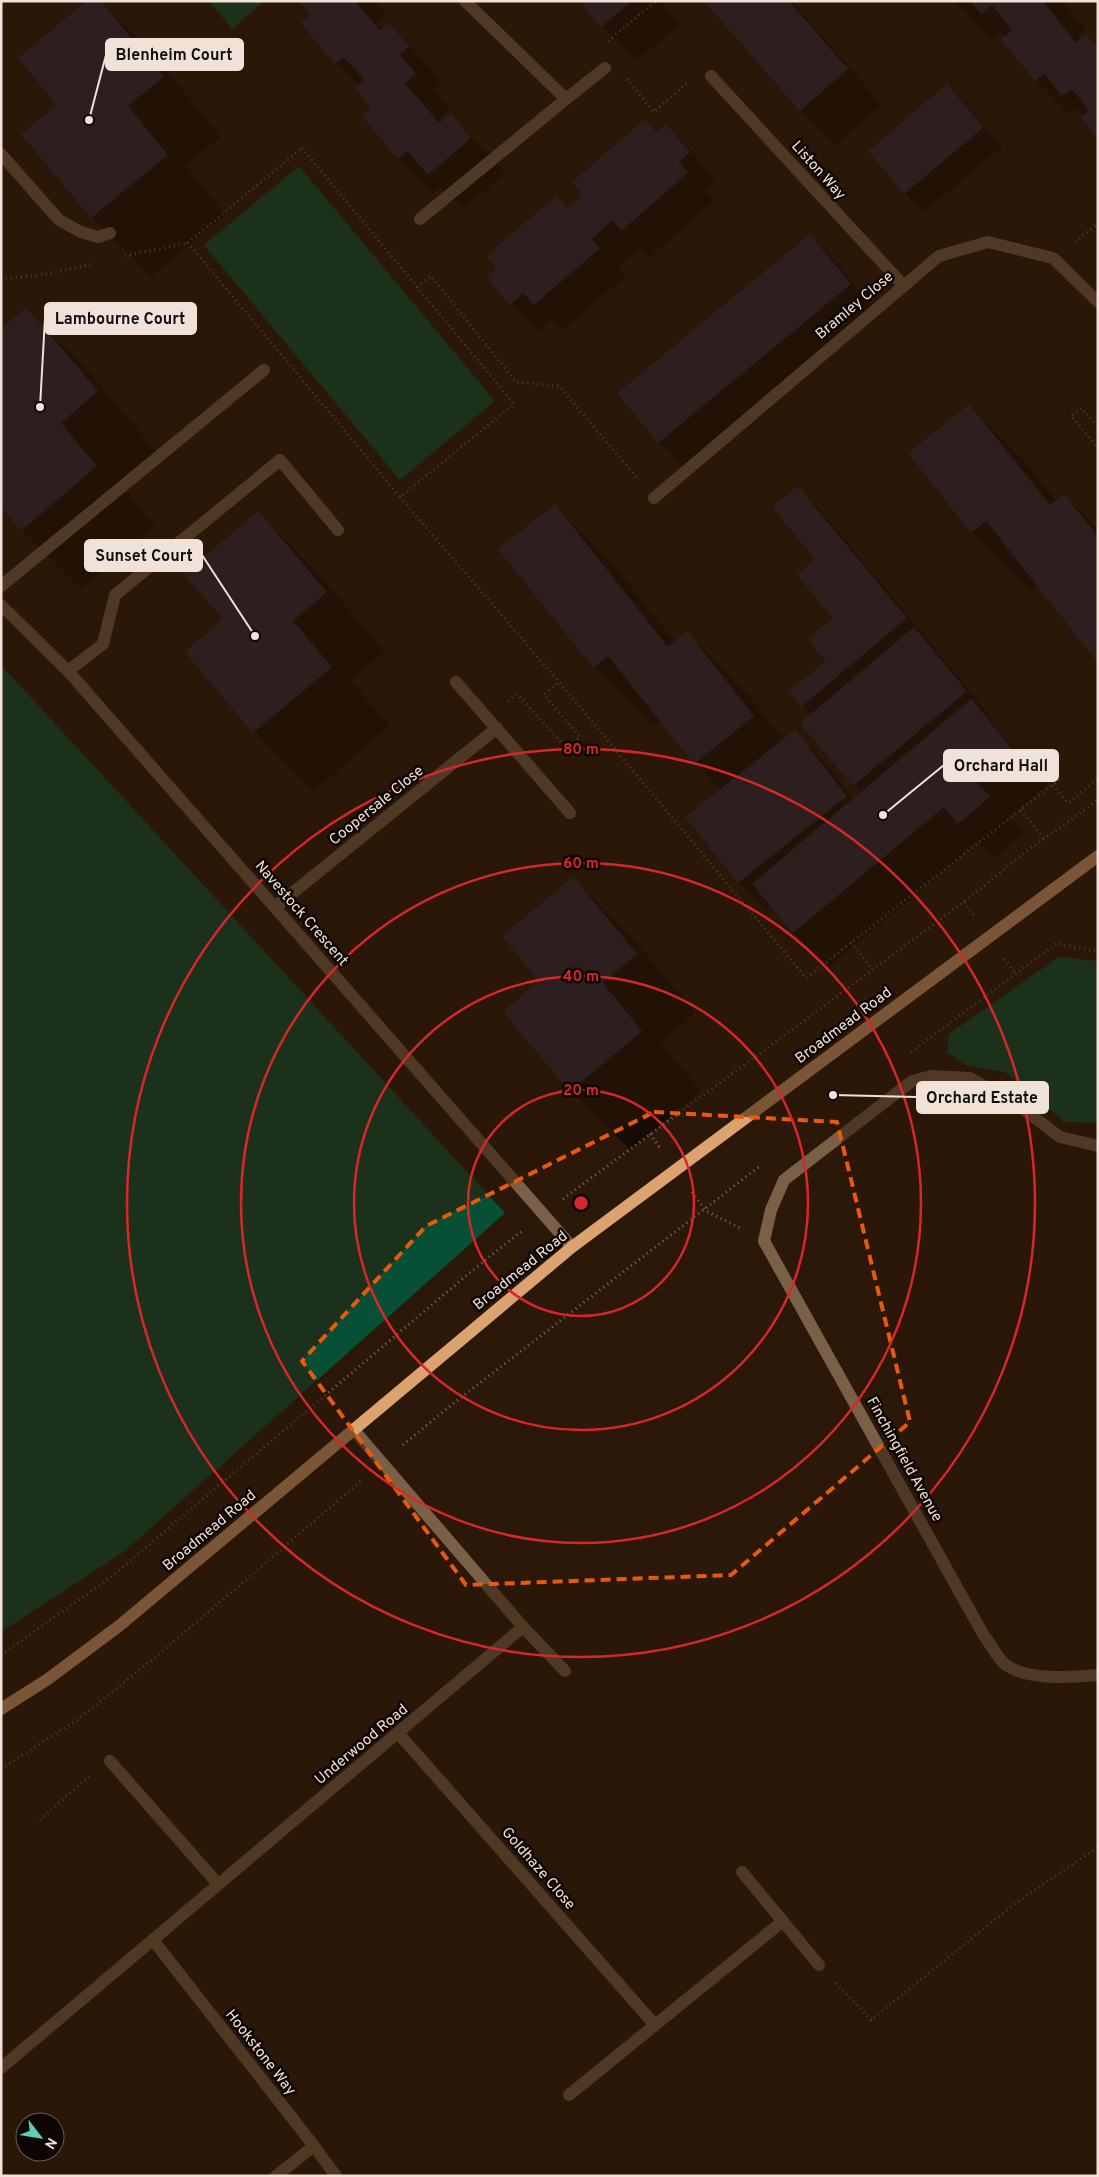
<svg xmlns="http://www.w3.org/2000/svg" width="1099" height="2177" font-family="Overpass,sans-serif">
<rect width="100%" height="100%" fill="#2b1808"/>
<path fill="#075035" d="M209 1H264L232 29Z
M299 166 495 401 400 480 204 245Z
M1 665 505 1213 125 1551 1 1632Z
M1059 957 1098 961V1123L1065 1122 1005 1072 966 1065 947 1052 949 1034Z"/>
<path fill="#0007" d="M100 1 154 55 221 137 186 166 226 215 151 277 92 217 23 135 59 105Z
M301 1H375L387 16 377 23 383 30 389 24 443 81 434 89 450 109 439 118 443 122 451 116 486 151 505 174 463 209 441 187 433 193 398 158 373 107 359 86 336 63 302 23 312 14Z
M587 1H667L663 4 680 25 637 61 602 27 583 5Z
M706 1H792L882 105 836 145 801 110Z
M954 1H1062L1086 30 1077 37 1080 41 1086 35 1098 47V137L1084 116 1077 109 1070 115 1036 80 1001 32 991 39Z
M947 85 966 104 1002 147 924 212 905 193 870 151Z
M645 121 657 133 666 126 693 153 716 181 705 190 715 201 650 257 640 248 618 267 626 276 562 331 551 320 538 332 511 304 568 210 585 195Z
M810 235 837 263 877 312 686 470 659 442Z
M26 309 86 368 156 451 119 483 155 526 81 589 22 530Z
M969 405 1028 465 1057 501 1064 495 1098 529V661L1038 586 1031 591 972 532Z
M798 488 825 515 993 719 991 721 1047 785 1010 816 1024 832 994 858 978 842 829 967 794 933 771 906 766 910 739 882 721 790 695 763 661 720 653 726 594 667 555 506 614 565 675 642 687 633 746 692 784 740 794 732 822 759 854 800 862 793 854 785 812 715 802 705 828 661 835 618Z
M258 512 317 572 385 652 351 681 390 726 314 791 254 732 187 652 225 619Z
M572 878 632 937 696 1013 661 1043 701 1091 630 1150 571 1091 541 981Z"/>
<path fill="#30273c" d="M86 1H101L163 77 128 106 168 155 91 218 21 134 57 105 18 58Z
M299 1H355L380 31 389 23 409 46 400 54 416 74 405 83 439 123 451 114 471 138 428 175 407 151 398 159 361 115 371 107 355 88 364 80 344 57 335 64 301 23 310 14Z
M585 1H632L601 27 582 4Z
M704 1H789L848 69 800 111Z
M970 1H1043L1076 43 1086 34 1098 48V139L1081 118 1089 111 1072 89 1062 96 1044 73 1035 81 1001 39 1012 30 992 5 981 14Z
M947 84 984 127 904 194 868 151Z
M645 119 656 132 666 124 690 152 679 162 688 173 621 231 612 220 592 239 600 248 534 305 523 293 510 305 486 277 496 268 486 256 556 196 568 209 583 195 572 182Z
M810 234 851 284 658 443 617 393Z
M26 307 98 391 61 423 97 466 21 531 1 507V329Z
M969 404 1050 505 1064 494 1098 536V663L986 521 971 533 908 453Z
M798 486 907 618 802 706 789 691 826 661 807 639 833 618 797 575 815 559 772 507Z
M555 504 668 647 687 631 754 716 694 764 608 656 593 668 498 549Z
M258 511 327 592 293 621 332 667 253 733 185 652 223 619 184 574Z
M914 627 967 691 853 786 800 723Z
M971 699 1013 749 976 781 990 797 958 824 944 807 793 933 752 884Z
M795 730 847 796 738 883 685 817Z
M573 877 637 954 603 983 642 1031 570 1092 503 1012 539 981 502 936Z"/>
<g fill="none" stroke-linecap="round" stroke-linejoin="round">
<path stroke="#7b6a5d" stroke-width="3" stroke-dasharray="1 4" stroke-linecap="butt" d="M608 41 656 1
M627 79 654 112 687 83
M302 148 514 404 400 497 188 243Z
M1075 242 1098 223
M125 256 188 243
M1 279 47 274 92 264
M417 287 431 276 516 382 559 386 638 479
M1098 426 1081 408 1071 416 1098 448
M400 497 559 682 806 978 1061 778
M508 701 517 694 567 749 580 737 544 695 559 682
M1053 785 1068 803 1098 779
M1021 810 1044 839
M964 902 974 916
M851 942 872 969
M1004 959 1016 974
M911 1052 1057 943 1098 952
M650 1134 660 1148
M692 1192 706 1211 740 1228
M563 1199 964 902 1020 856 1098 800
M403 1445 445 1410 760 1166
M1 1655 111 1577 473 1270 523 1230
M1 1769 77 1720 156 1657 362 1480
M40 1820 90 1775
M836 1983 871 2020 1017 1902 1098 1847"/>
<path stroke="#7b6048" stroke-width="12" d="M1 154 59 220 81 232 98 237 110 233
M420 219 566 99"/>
<path stroke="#7b6048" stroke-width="12" d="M465 1 566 99 605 68
M711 76 903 285
M654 498 939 256 988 242 1053 258 1098 302
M1 586 264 370
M1 605 68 671 572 1247
M68 671 103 644 115 595 280 460 338 530
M456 682 570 813
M275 907 497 728
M1098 1146 1060 1137 1018 1105 970 1078 931 1076 912 1081 784 1180 771 1210 764 1241 983 1634C990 1643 997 1658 1006 1665 1028 1681 1072 1677 1098 1675
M353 1429 523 1627 565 1671
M399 1734 654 2024
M110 1761 218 1884
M742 1872 819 1965
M153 1940 314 2146 276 2176
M1 2068 523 1627
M569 2095 783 1921
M314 2146 336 2176"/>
<path stroke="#dca370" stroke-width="12" d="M1 1709 48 1679 119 1626 572 1247 1098 856"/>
</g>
<path d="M0 0H1099V2177H0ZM654 1112 837 1122 910 1422 731 1575 466 1585 302 1361 426 1226Z" fill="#2b1808" fill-opacity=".55" fill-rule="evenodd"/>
<path fill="none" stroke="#e8590c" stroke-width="4" stroke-dasharray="10 6" stroke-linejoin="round" d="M654 1112 837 1122 910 1422 731 1575 466 1585 302 1361 426 1226Z"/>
<g fill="none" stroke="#d62828" stroke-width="2.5">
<circle cx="581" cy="1203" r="113"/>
<circle cx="581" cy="1203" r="227"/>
<circle cx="581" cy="1203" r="340"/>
<circle cx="581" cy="1203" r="454"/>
</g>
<g text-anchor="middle" stroke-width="5" stroke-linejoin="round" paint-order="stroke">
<g font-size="15" fill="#f0e2d8" stroke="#0d0602">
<text transform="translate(819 170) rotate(48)" y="5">Liston Way</text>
<text transform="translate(854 305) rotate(-40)" y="5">Bramley Close</text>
<text transform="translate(376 805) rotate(-39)" y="5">Coopersale Close</text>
<text transform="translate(302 913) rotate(49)" y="5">Navestock Crescent</text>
<text transform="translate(843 1025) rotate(-37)" y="5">Broadmead Road</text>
<text transform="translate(520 1270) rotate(-39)" y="5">Broadmead Road</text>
<text transform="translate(905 1459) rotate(61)" y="5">Finchingfield Avenue</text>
<text transform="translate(209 1530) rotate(-40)" y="5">Broadmead Road</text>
<text transform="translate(361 1744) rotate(-40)" y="5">Underwood Road</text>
<text transform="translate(539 1868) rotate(49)" y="5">Goldhaze Close</text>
<text transform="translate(261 2052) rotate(52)" y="5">Hookstone Way</text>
</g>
</g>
<circle cx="581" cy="1203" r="8" fill="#d62828" stroke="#0d0602" stroke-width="2.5"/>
<g font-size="15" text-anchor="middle" font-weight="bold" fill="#d62828" stroke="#0d0602" stroke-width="5" stroke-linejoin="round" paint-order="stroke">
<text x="581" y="754">80 m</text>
<text x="581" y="868">60 m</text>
<text x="581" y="981">40 m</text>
<text x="581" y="1095">20 m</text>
</g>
<path fill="none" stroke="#f0e2d8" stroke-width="2" d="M89 120L106 55M40 407L45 318M255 636L202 555M883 815L944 765M833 1095L917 1097"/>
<g fill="#f0e2d8" stroke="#0d0602" stroke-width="2">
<circle cx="89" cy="120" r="5"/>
<circle cx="40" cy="407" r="5"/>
<circle cx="255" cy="636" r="5"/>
<circle cx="883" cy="815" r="5"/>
<circle cx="833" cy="1095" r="5"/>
</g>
<g fill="#f0e2d8" stroke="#f0e2d8" stroke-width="2">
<rect x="106" y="39" width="137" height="31" rx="5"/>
<rect x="45" y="303" width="151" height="31" rx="5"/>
<rect x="85" y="540" width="117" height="31" rx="5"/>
<rect x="944" y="750" width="114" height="31" rx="5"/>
<rect x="917" y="1082" width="131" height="31" rx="5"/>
</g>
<g font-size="16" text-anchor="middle" font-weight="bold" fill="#111">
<text x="174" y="60">Blenheim Court</text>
<text x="120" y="324">Lambourne Court</text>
<text x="144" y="561">Sunset Court</text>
<text x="1001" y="771">Orchard Hall</text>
<text x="982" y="1103">Orchard Estate</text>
</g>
<rect width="1099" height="2177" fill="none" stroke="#f0e2d8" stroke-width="5"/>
<g transform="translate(40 2137) rotate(121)"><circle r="24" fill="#0d0602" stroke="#685e58"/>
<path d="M0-4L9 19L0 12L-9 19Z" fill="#5cceba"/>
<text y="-8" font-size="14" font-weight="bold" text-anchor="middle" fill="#f0e2d8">N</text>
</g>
</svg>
